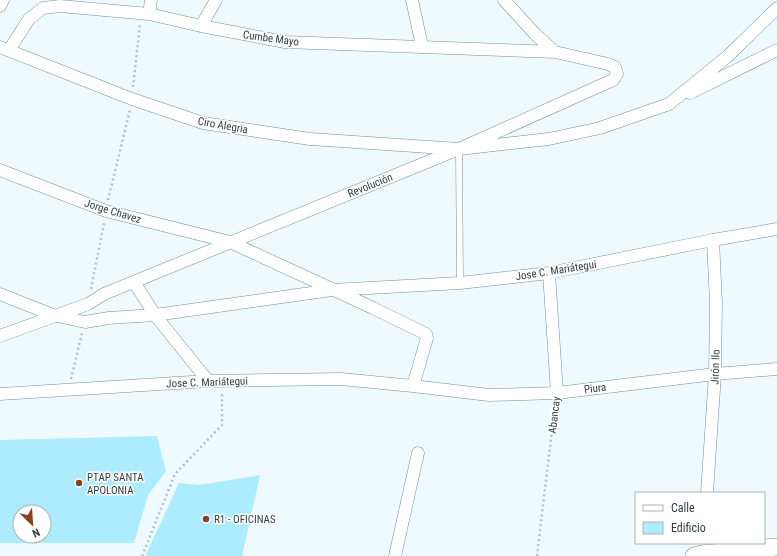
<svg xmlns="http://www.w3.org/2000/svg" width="777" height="556" font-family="'Roboto Condensed',sans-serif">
<rect width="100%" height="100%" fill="#eefafe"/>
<path fill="#adecfe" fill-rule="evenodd" d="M157 436 166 471 148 495 134 543H0V440ZM20 512H44V536H20Z
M260 475 242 556H147L146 554 179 483 199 485Z"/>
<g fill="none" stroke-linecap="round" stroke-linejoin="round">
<defs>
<path id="lane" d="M459 149 460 283"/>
<path id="street" d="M412 0 422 46
M0 6 3 0
M149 14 151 0
M201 26 216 0
M0 47 132 99 203 123 310 139 459 149 549 139 600 128 669 104 728 56 777 8
M9 50 29 19 43 8 60 6 149 14 201 26 285 42 555 52
M690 93 777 50
M0 170 106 211 230 242 373 308 426 334 427 338 413 386
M549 273 557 393
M134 282 155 315 208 381
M0 294 53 315 85 322 109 318 155 315 332 290 460 283 549 273 713 240 777 229
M0 336 88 304 104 294 459 149 613 80 617 74 615 67 608 64 555 52 535 34 504 0
M0 394 208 381 341 379 413 386 489 395 557 393 715 374 777 369
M707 493 715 374 716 303 713 240
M395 556 418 453"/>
<path id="secondary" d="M694 556 702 554 777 547"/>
</defs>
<use href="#lane" stroke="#728f98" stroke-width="7"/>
<use href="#street" stroke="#728f98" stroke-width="13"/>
<use href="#secondary" stroke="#728f98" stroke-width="18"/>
<path stroke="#b4c1c4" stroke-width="2.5" stroke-dasharray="2 3" stroke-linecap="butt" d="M133 87 140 25
M108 200 130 110
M91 289 104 223
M71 379 82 333
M142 556 175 474 222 425V392
M537 556 555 405"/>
<use href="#lane" stroke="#fff" stroke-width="6"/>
<use href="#street" stroke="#fff" stroke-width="12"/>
<use href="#secondary" stroke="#fff" stroke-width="17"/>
</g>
<g fill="#89421f" stroke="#fff" stroke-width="1.5">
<circle cx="79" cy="483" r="4"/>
<circle cx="206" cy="519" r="4"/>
</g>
<g text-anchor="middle" stroke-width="3" stroke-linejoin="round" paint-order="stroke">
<g font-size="11" fill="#313e41" stroke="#fff">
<text transform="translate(271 38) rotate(8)" y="4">Cumbe Mayo</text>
<text transform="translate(223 125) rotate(10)" y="4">Ciro Alegria</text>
<text transform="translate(370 185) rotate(-22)" y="4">Revolución</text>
<text transform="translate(113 211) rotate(17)" y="4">Jorge Chavez</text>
<text transform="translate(556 270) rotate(-9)" y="4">Jose C. Mariátegui</text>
<text transform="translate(715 367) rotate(-88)" y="4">Jirón Ilo</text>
<text transform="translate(207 382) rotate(-2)" y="4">Jose C. Mariátegui</text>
<text transform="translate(595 388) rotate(-7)" y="4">Piura</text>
<text transform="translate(554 415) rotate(-83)" y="4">Abancay</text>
</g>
<g font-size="11" fill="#313e41" stroke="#fff" text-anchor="start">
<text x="87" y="481">PTAP SANTA<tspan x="87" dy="13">APOLONIA</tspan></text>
<text x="214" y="523">R1 - OFICINAS</text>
</g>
</g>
<rect x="635" y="492" width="130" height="52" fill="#ffffff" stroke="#adb2b3"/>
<rect x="643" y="505" width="20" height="6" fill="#ffffff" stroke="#adb2b3"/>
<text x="671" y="512" font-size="12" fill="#313e41">Calle</text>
<rect x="643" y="522" width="20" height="12" fill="#adecfe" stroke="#adb2b3"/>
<text x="671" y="532" font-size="12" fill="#313e41">Edificio</text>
<g transform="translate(32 524) rotate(155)"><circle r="19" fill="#ffffff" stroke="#adb2b3"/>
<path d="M0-3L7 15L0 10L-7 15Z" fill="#89421f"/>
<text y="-6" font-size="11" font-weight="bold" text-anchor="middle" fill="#313e41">N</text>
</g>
</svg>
